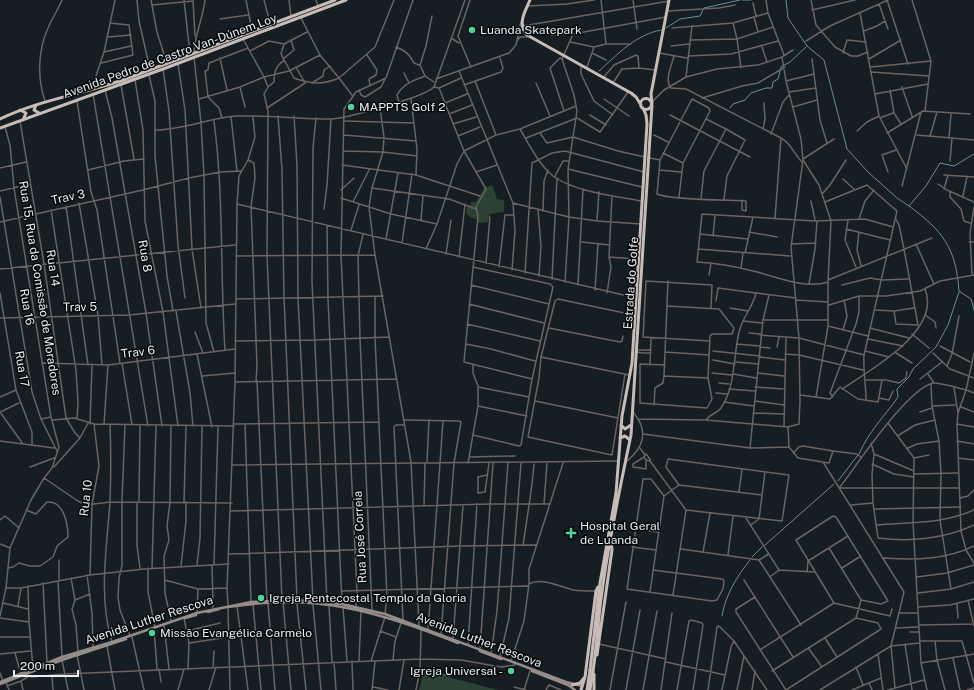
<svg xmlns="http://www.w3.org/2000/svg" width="974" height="690" font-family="'Public Sans',sans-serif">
<rect width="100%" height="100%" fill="#161e24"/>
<path fill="#2b4133" d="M492 185 497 199 504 200V212L490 214 488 222 478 223 476 219 470 217 466 213 467 207 470 206 471 202H476L484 188Z
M424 671 498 690H419Z"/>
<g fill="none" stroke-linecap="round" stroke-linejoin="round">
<path stroke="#6a8f95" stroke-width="1" d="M742 0H751
M786 0 788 18 807 46 824 60 847 149 868 172 897 198 909 206
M666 28 680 19 700 16 704 8 740 0
M599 71C618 54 635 35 661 30
M730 108 733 104 745 100 751 93 766 88H772L773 82 778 79 781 67 790 62 806 47
M974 154 954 166 940 163 926 186 909 206C943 231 956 248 959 291L971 299 974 310
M859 454C869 431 884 417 898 397L897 389 909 377 913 369 936 347 948 325 959 292
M838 481 858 455
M765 545 834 484
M752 557 762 547
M722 616C725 596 737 576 750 560"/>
<path stroke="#6a6463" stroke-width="1.5" d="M137 0 139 21 150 69
M151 0 157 32 167 64
M184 0 190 54
M193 0 195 36
M246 0 252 30
M264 0 270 23
M289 0 291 16
M316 0 318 6
M470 0 458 36 471 67
M601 0 606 44
M633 0 637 29
M766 0 768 13 784 55
M811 0 816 25 835 47 851 56H858L868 52
M887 0 908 64
M912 0 931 61 925 111
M753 3 756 16
M879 4 888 29
M152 5 193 1
M528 6 567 4 594 0
M812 10 855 0
M668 11 719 8 735 5
M860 13 879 116 907 169
M754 17 758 32
M301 18 320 55 339 78 375 47 394 0
M220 19 248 15
M733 23 737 39 741 68
M523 26 669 1
M672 28 733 23 768 13
M864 31 877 26 885 21
M551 35 573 34 666 17
M107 37 131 35
M451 38 459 43
M243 39 248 48
M690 40 737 39 773 27
M517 41 520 37H527
M806 41 830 26 888 0
M570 42 594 47 606 44H631
M284 44 281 54 294 78C310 84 323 85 339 78L352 95
M671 46 689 44
M396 47C406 51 409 54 414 63L419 65
M762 47 767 62
M250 51 269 41 284 44 307 32
M104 52 131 46
M194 52C195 34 203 18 205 0
M592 53 606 60
M659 53 687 58
M843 53 847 40 866 42
M367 55 377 70 376 75 369 79 370 85
M674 56C672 65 664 80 671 88L686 89 781 138 775 218
M688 56 731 54 778 41
M194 57 201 123 204 175 206 323 214 352
M220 58 227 90
M283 59 294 50 291 40
M562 59 560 58 550 68 564 111
M812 59 820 120 827 143
M869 59 901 40
M101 63 133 55 129 25 110 23
M178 64 185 110 192 249 201 308
M581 66V74L594 101 613 115
M587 67 594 47
M871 67 931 61
M163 69 169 111 178 245 185 298
M459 71 513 203 515 231 512 270
M871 72 929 76
M404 73 409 83
M149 75 155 101V156L167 276 173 311
M425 76 420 65 426 46 432 16
M686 77 692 26
M603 78 614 65 636 55 638 56 639 68
M436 79 509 53 516 45 521 22
M135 80 143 130 145 221 163 312 178 426
M475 81 496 135
M786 81 814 74
M312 83 323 76 324 70 330 66
M536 83 550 116
M613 83 622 69 639 68 655 70
M121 85 134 159
M464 85 501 72 503 68 500 58
M240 87 245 107
M268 87 274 82C274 74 275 65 284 61
M434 87 439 88 461 78
M902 87 912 116
M92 88 104 52 115 0
M439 88 464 151 486 189 476 207 478 216 464 362 532 379
M105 90 112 118 146 313 162 426
M359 90 361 95 365 97 381 87 385 79
M890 90 894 113 901 124
M789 92 816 88
M93 94 148 426
M875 94 928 84
M702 98 742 86 758 83 785 67
M199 99 240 87 264 77 289 71 320 55
M411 99 417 149 416 175
M604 99 629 116
M45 101C37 78 38 50 48 28 52 18 58 10 62 0
M77 101 91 192 97 210 120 363
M653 101 664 90 686 77 717 69 758 65 782 57 793 50
M399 102 397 95C403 84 414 80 425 76L434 82
M445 103 467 94
M793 107 817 100
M267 108 305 83 296 67
M380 108 384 137 383 152 372 188 369 207 375 255 411 462 419 626
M449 114 472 105
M590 115 606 125
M670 115 750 157
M278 116 282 170 284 298 297 599
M294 116 297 165 298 298 313 601
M231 117 237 171
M222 118 219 108 208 97 205 71 208 70 209 63 248 48 264 77 268 87 264 94 268 111 267 256 282 600
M316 118 313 148 312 282 327 602
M880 118 893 113
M20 121 44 264 66 418 75 433 80 438
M214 121C224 197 220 274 225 350
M345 121 414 123
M453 124 476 117
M520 129C529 144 539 165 553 176 575 192 615 196 641 201
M763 129 765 119 764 103
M155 130C183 130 208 118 236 116 268 115 299 119 330 119 344 119 425 97 434 87L465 0
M857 131 867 122 879 116
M540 133 547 143 573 137 618 151 645 157
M887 133 923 111 970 114
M771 134 783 102 789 95
M344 135 416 141
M654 135 668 142
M917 135 974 140
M458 136 480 127
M930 136 937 112
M949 137 951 114
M526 138 577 118 600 132 628 92
M781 138C791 143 794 154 802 162
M343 151 383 152 417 156
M663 153 683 163
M650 158 660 160
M803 159 834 139
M248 160 254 163 255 178 251 206 257 366 256 381
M803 160 819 185 831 221 828 282V326L816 397
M950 161 952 138
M342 165 416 175 480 196
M0 168 26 162
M568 169 642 187
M88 170 124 161 144 159
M659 170 681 172
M476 172 497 165
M888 172 882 155 896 150
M944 175 974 177
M555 176 563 161H569
M843 179 855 190
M938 184 947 190 974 202
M902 186 921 112
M372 188 449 199 476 209
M944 189 948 175
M341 190 354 178
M0 191 30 184
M950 192V197L961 209 964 221 970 223
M822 194 830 185 846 160
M963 196 967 177
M0 197 32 392 41 419 57 451
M679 197 683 163 710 111 709 108 692 99 660 160 657 194C668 200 730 200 746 201V211L742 210V200
M341 198 391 214 437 224
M701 198 704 171 726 129 706 119
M724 199 727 176 745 140 726 129
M811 201 815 220
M353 202 369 170
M825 202 867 185 897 211 864 355C863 370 866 385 866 400
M79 203 98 315 102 365
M513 203 569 217 597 221 641 224
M237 204 636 298
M66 206 88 365
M324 209 327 185 331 119
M51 210 76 370 78 403 77 419
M538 210 541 246 539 276
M543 211 544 181 548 170
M859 219 865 201 874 190
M896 219 899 225 904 249 918 325
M421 220 423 196
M597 220 599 192
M848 220 845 240 856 267
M0 222 143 190 189 178 220 172 241 171
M327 225 328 299 342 604
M846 229 890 240
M351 230 359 205
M749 232 777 237
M859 232 857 250 861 265
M363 234 358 256 360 338 372 610
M700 234 748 239
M713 236 715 216
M386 239 398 173
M582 242 610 245
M969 242H974
M402 243 412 174
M791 244 816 243
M916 244 934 284
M426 249 437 224 457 164 464 151 496 135 520 129 576 106
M698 249 790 256
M745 253 753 217
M446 254 451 220
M236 256 375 255
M459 257 465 204
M609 257 637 259
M486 263 490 217
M473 267 550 284 553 287 532 379 521 445 519 446 473 435
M499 267 505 215H514
M741 268 743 253
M0 269 235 245
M525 273 532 163 552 153 565 151 644 172
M709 275 711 263
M972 275 970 233 974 207
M552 279 557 178
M828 280 932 238
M565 282 569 217 568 169 577 111 574 95 562 59 573 34
M828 282C803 290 773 275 749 270 733 266 715 263 697 262L702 214 815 221 865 219 893 227
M809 284 815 249 817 221
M471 285 549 304
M578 285 583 189
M842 285 870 278 882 280 908 279
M595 290 598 244
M0 293 16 390 32 432V445
M607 293 611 267 609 257 612 196
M375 297V338L387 596 385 614
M236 299 383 296
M796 300 828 302
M716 301 718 288 796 298
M469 304 544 323
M829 305 859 296H886L920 291 940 281 974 275
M730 308 748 311
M875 310 894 311 914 308
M176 311 190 393 193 426
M894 311 896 324 918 325
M925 315 935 322 936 328
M0 318 129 315 235 304
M763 320 769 295
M743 321 762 323
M467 324 540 341
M828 326 868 336
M549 328 620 342 622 341 623 336
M870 328 909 338
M843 330 847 316 844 300
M195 332 203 353
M749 333 760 334
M912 334 929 348
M760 335 799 338 864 355
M868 339 903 346
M235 341 315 340 389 337
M710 341 643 337 646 281 712 285 711 308
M466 344 491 349 535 361
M737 344 759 346
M940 346 970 362
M760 347 770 348
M777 347 779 337
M637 350H643
M644 350H651
M713 351 760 356
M865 351 889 357
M636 352 643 353
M665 352 709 355
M644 353H650
M896 353 912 363
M933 353 950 369 974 378
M197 354 212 427
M785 354 799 355 863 370
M974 354 966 390 958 413 957 424 961 531 966 550 974 563
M541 357 629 375
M759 357 785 360
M713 360 735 364
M736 362 758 364
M43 363 108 365 235 349
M122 363 132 425
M473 365V373L478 386
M650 365 651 338
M665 365 640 364V403L707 408 712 399 708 378 710 336 712 334H732L734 328 719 309 667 306
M947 366 952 354 959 316
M712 373 732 375
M758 373 784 376
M625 374 612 455 528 437 539 378 541 357 555 301 558 299 634 315
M733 374 756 378
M928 374 934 383
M202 376 235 373
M664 376 708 378
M920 379 942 362
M866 380H886L899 383 906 378 907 372
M257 381 267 601
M235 382 396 379
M719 383 729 384
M931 384 932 406 939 441 941 473 940 520 951 589
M755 387 783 389
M954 388 958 413
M729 389 755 391
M842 389C870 370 942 331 925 289
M716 393 727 394
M800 395 830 399 840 387 858 399 878 402 882 380
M0 397 16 390
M833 397 830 393 856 324 859 312V296
M879 398 889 400 893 391
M535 401 618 418
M755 401 784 405
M724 402 754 406
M654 405 655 388 663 383 664 376 668 281
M478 406 527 416
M932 406 955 405
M961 407 974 412
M0 412 23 444
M0 412 19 403
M920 412 932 408
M753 413 783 414
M41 419 51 417
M638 419 706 420 788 427 799 424 800 401 799 338 791 247 803 160 801 139 786 81 782 57
M707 419C710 414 718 413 721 408 736 386 733 357 739 332 742 318 753 307 756 293
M53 420 74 418 94 424 234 426
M405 420 459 421 461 422 454 463 441 635
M888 423 914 458 913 522 921 663 927 690
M90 424 92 366
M104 424 108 365
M234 424 379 422
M245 424 251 602
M957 424 974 427
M110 425C111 450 111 476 110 501 107 548 98 596 112 642
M125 425 122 499V565L119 578 118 597 120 610 130 636
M171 426 170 502 167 526 169 540 164 556 165 593 171 621
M784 426 786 337
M788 427 789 447 798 458 829 463 833 451 803 446 799 447 794 452
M643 434 750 448 789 447
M899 435 915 425 935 420
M0 441 54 448
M957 441 974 444
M871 443 874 454 872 475 873 503 878 538C909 542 945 539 974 525
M640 448 645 455
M750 448 763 320H828
M908 448 917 444 939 441
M833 451 857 454 861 457
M874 454 914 471
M469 457 515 456
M644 457 633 464V467L646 469V460L644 457 646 454 650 459V461L646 460
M914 458 929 455
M958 458 974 460
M627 461C644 447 649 431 633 412
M650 461 686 510 782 521 789 475 668 459 666 467 679 485 762 495
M427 462 429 420
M468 463 478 406V387L529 397
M872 464 894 474 914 477
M233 465 618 461
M30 467 54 458
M54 467 80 438 88 423
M914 474 958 473
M487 475 478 477V493L485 492 489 463
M44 478 78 501 86 505 110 502 232 503
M840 487C857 465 907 389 933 383 938 382 968 390 974 393
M840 488H958
M739 492 742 469
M960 498 968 496 974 490
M139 502 140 426
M184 502 186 426
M137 503V546L140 568
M544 504 547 463
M851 505 873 503
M424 506 425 463
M875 509 961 507
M231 511 491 504H550
M746 518 779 570
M0 520 5 516 18 527
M751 525 759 519 765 472
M876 525C909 522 944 524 974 510
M635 529 658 532
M0 544 10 548
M523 545C527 517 532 491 534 464
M632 547 656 550
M829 548 861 600
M681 549 759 560 801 625
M703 552 710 513
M229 554 461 546 536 545
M728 555 733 516
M884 558C914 560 946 560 974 546
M59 560V580
M759 560 769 554
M214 564 218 427
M197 565 200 538 202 427
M212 565 213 608
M181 566 186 521V502
M8 568 13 567 19 563 30 566H40L53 557 57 546 68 537C68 525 64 500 47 502L36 514 26 510
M148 568V592L155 627
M152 568 156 426
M842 568 861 556
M653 570 722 579 724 581 723 589 717 600 712 601 627 589 643 479H651L664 496
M807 572 808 561 848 536
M87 575 92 613 93 647
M90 575 92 504 99 466 94 424
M771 576 779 570 815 572
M917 577 947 573 974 565
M71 578 75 600 72 609 76 625 78 652
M165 580 198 589 227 588
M744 580 793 657
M58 581 62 657
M43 583 47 662
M529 584V569L563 463
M28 586 29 622 33 668
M7 588H21L90 575 144 569 229 564
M342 591 528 586
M650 592 664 496 679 485
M918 593 951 589 974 582
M673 595 686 510
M755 597 736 609V612L786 690 881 629 878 623 856 618
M75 600 90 594
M968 600 974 626
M283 602 291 690
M3 603 28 609
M268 603 275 690
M253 604 261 690
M297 604 306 690
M957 604 958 618
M228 605 227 588 235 382 237 204 239 176 248 160 255 137 253 117
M313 605 321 690
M18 606 21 588
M237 606 248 690
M329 606 332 662
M228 607 230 690
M343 607 347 661
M356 607 357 591 341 256 344 109 356 92 386 78 413 0
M918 607 950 605 974 599
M197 613 198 589
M899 613H918
M0 616 6 588 10 548 31 500 44 478 52 468 59 447 51 417 14 188 10 145 5 127
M0 618 29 622
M184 618 189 643 188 668
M403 620 394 427 396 425H404
M164 625 169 669
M919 625 974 624
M896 628 918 627
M154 629 157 669
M428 630 443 421
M187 631 220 623
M380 631 396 637
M910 632H919
M0 637H30
M132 637 144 690
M825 638 837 657
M453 639 463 505
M920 641H962L974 683
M935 641 937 660 945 690
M189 643 229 637
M599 644 666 659
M905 644 912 690
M468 645 477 504
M107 646 115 690
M480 649 493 463
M809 649 822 667
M760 650 834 603
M15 653 21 674
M0 654 30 651
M491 654 497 611 508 463
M878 654 883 690
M77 655 84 690
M500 657 509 618 521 463
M953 658 960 690
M62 660 68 690
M393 660 395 641 401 623
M352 661 353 690
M359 661 361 610
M371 661 385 617
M511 661 524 621 529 584C541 577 561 587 573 590 580 591 588 591 595 591
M334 662 336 690
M666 662 725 675
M921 663 974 654
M856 667 863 685
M213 668 214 651
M159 669 161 682
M420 670 450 676
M772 671 856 618 861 600 881 604 888 601 836 517 833 516 796 540 834 603 890 616 892 609
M0 673 3 681
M52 676 53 690
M21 681 29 676 32 677 64 674 421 659 461 660 501 667 515 665
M6 682 9 690
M869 683 872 690
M7 686 21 681 23 690
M373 687 388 690
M514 687 526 690
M895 688 891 646 920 643
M178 690 184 669
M209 690 216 667
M372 690 375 661
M399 690 404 660
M416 690 420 670 421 630
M524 690 530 671
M546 690 549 685 561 690
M610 690 626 602
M626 690 640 610
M643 690 657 611
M661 690 672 613
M677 690 689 621 691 620 702 623 703 625 693 690
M708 690 717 627 719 626 734 641 767 690
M722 690 731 647 734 641
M737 690 744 656
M752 690 755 671
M820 690 891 646 904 592 823 462
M852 690 881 678
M888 690 924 680
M967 690 974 688"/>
<path stroke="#968d8b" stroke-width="2.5" d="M228 607C319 593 375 611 458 643
M208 612 219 609
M185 618 196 615
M480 651 501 659
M532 671 568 685 575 690
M0 682 62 657 112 642 197 613 251 602 297 600 342 604 385 614 566 682 582 686
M0 684 62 660 126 639"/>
<path stroke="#c8bcb8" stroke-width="3" d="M530 0C525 12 517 23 527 35L631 93 636 97 641 105
M640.5 104a5.5 5.5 0 1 1 11 0a5.5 5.5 0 1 1-11 0Z
M652 103 651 94 669 0
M36 105 34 110 39 113
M20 110 26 113 23 120
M0 119C40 100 82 94 123 80L335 0
M0 128 163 69 346 0
M621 425 625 429 631 425
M620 438 625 436 630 440
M597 655 612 550 611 540
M590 670 600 583 616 493 622 416 632 363 647 124 646 115 643 108
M593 671C597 645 598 618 602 592 609 539 620 487 631 435L652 105
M594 674V690
M572 685 580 683 584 678
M581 690 585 677 596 591 598 587"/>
<path stroke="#c8bcb8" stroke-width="3" d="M587 690 590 670
M590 690 593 671"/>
</g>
<g fill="#4ed399" stroke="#05080a" stroke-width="1.5">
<circle cx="472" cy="30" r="4"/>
<circle cx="351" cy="107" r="4"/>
<path d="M569 527h4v4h4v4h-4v4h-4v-4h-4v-4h4z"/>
<circle cx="261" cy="598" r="4"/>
<circle cx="152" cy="633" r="4"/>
<circle cx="511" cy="671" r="4"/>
</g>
<g text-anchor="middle" stroke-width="3" stroke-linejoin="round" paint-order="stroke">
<g font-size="12" fill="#e9eff3" stroke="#05080a" text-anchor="start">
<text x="480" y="34">Luanda Skatepark</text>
<text x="359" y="111">MAPPTS Golf 2</text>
<text x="580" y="530">Hospital Geral<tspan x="580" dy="14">de Luanda</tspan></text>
<text x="269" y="602">Igreja Pentecostal Templo da Gloria</text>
<text x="160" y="637">Missão Evangélica Carmelo</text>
<text x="503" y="675" text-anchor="end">Igreja Universal -</text>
</g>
<g font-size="12" fill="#e9eff3" stroke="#05080a">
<text transform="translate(170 56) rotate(-20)" y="4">Avenida Pedro de Castro Van-Dúnem Loy</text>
<text transform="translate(68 197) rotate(-12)" y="4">Trav 3</text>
<text transform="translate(145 256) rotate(80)" y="4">Rua 8</text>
<text transform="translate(53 268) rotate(81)" y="4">Rua 14</text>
<text transform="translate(631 283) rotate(-86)" y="4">Estrada do Golfe</text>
<text transform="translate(40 288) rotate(81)" y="4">Rua 15, Rua da Comissão de Moradores</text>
<text transform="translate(27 307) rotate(80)" y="4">Rua 16</text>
<text transform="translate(80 307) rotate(-1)" y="4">Trav 5</text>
<text transform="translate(138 352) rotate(-7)" y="4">Trav 6</text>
<text transform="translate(22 369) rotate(80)" y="4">Rua 17</text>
<text transform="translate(86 498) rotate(-83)" y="4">Rua 10</text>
<text transform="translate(360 537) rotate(-93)" y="4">Rua José Correia</text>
<text transform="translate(149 620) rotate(-18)" y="4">Avenida Luther Rescova</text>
<text transform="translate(479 640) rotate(21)" y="4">Avenida Luther Rescova</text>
</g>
</g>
<path d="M14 670v6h64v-6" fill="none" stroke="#e9eff3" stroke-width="2"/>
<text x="20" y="670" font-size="12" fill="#e9eff3" stroke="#05080a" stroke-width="3" paint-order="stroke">200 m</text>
</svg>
